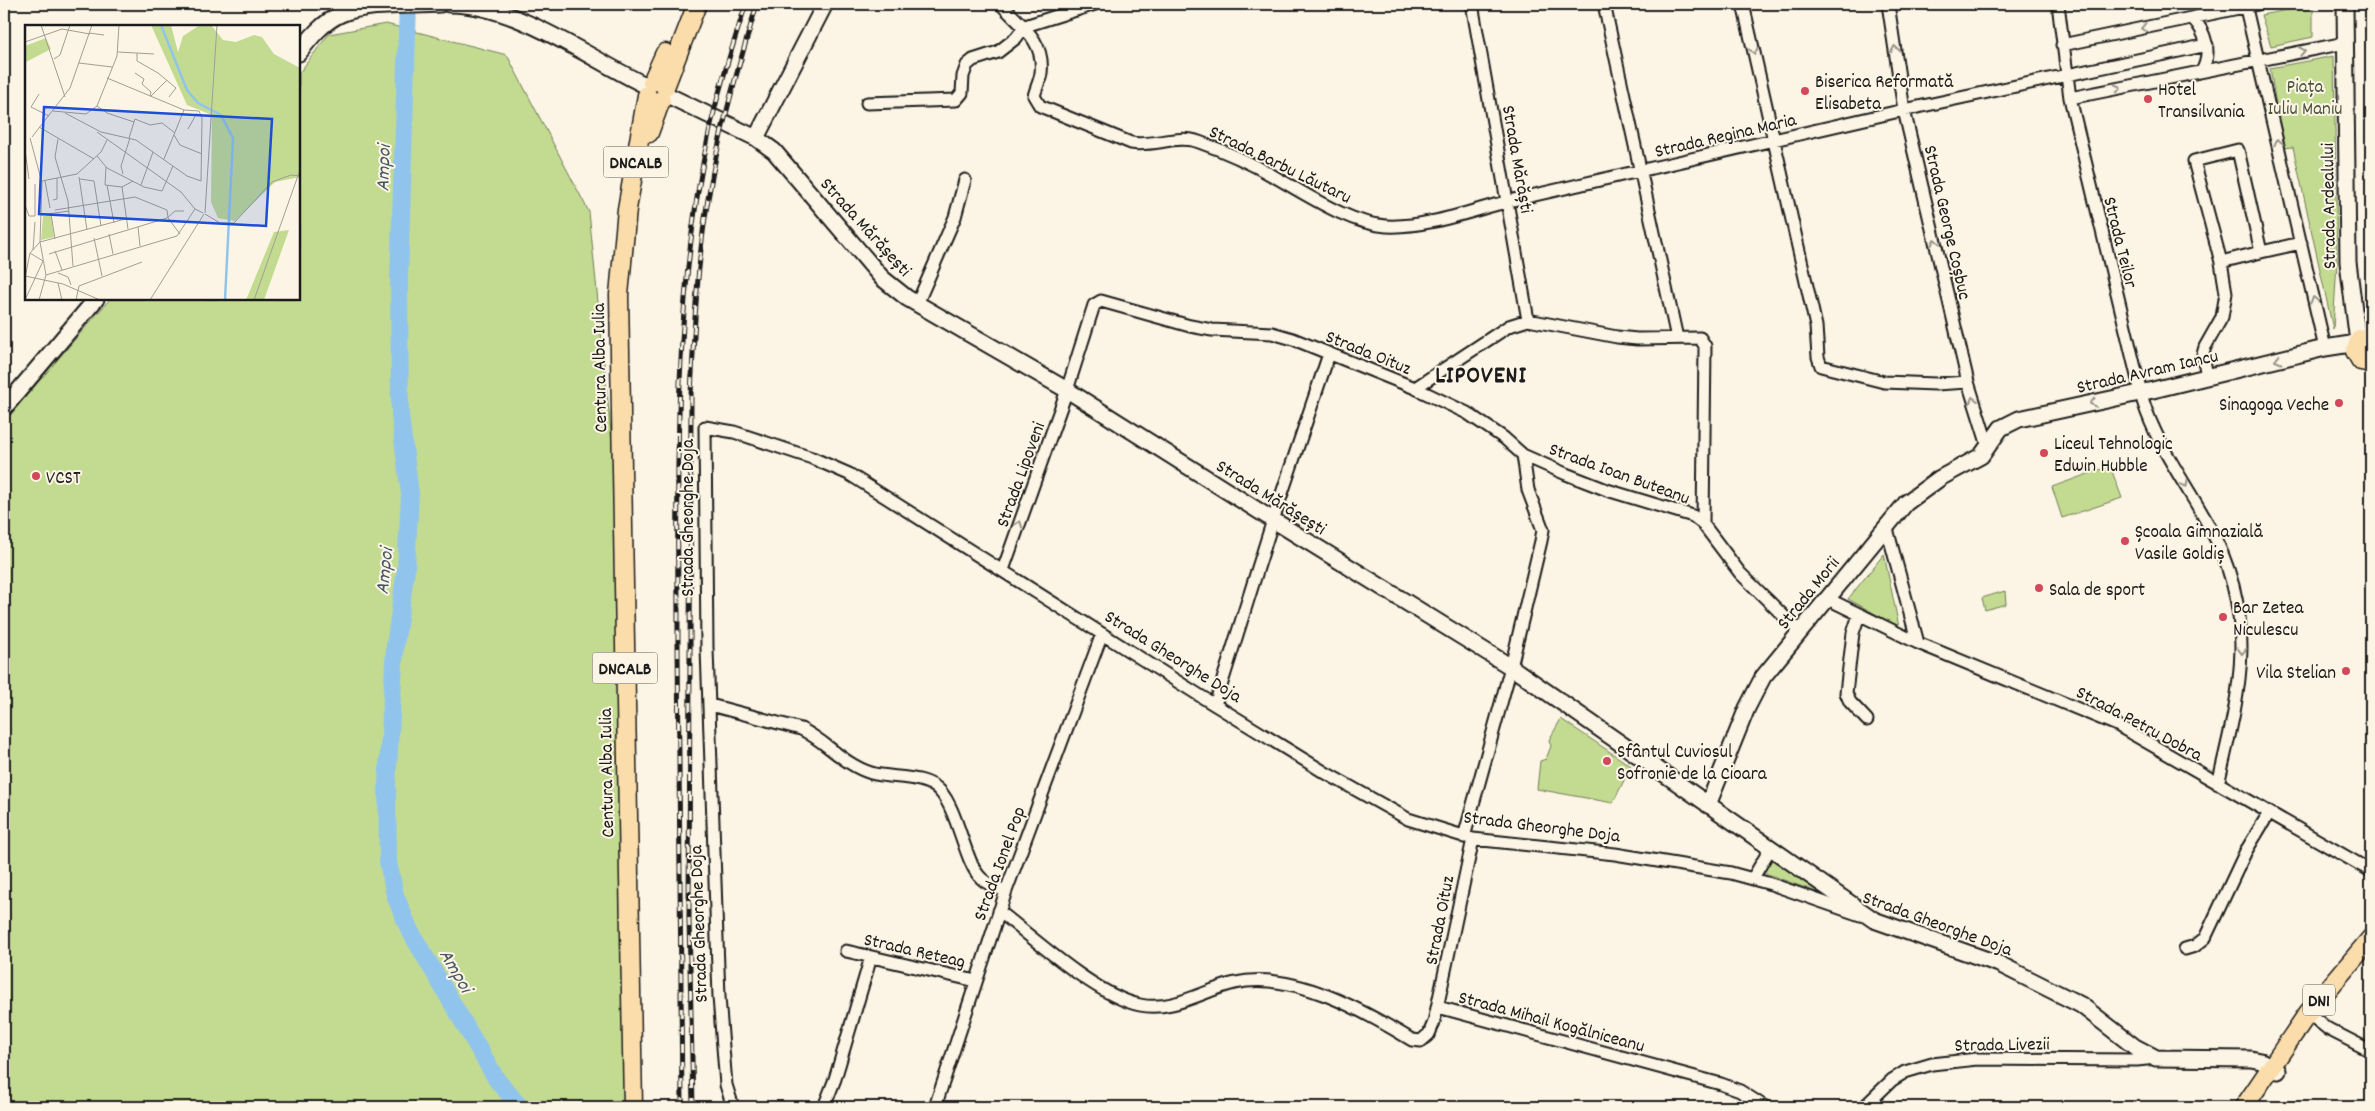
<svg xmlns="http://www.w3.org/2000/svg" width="2375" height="1111" font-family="Dekko,sans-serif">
<rect width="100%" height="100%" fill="#fcf5e5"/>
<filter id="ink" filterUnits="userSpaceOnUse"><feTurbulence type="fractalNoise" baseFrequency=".02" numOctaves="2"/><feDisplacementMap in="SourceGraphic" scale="10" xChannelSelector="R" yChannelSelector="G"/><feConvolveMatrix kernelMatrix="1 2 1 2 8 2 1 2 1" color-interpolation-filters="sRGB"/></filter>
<g filter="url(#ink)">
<path fill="#c3db91" stroke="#707c56" d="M2313 5V37L2271 46 2261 15Z
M386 24 507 55 589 212 612 442 623 864 625 1107H4V414L20 403 110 299H299V73L329 34Z
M2334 56 2337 262 2333 329 2293 147 2283 148 2270 68Z
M2110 466 2122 498 2062 518 2052 487Z
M1884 554 1899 627 1848 599Z
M2005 591 2006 604 1985 610 1982 598Z
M1561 719 1631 766 1613 803 1537 789 1540 761 1546 759 1551 746 1549 740Z
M1770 856 1821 889 1819 893 1762 872Z"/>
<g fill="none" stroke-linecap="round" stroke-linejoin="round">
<path stroke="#90c4ed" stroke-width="18" d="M408 4 399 278 400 416 410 494 406 569 395 646 387 785 388 862 395 895 409 929 497 1080 520 1107"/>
<defs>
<path id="street" d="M1001 4C1020 25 1045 40 1041 73 1040 81 1036 88 1034 96L1040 106 1131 143C1154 147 1177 134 1199 142 1225 151 1251 163 1275 177 1306 194 1350 224 1386 226 1426 228 1470 211 1509 201L1904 110 2207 45
M1472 4 1528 320
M1604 4 1677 338
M1743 4 1816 326 1818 357 1821 366 1884 382 1936 384 1968 382
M1888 4 1904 110 1968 382 1988 446
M2058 4 2070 98 2143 401C2157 446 2187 485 2209 526 2259 618 2241 687 2218 784
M2245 4 2325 348
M2192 18C2206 31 2212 54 2202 71
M2062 45 2258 4
M2070 98 2345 43
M867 103 956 100 962 93 963 76 967 65 973 60 998 52 1016 38 1025 26 1095 4
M2261 252 2301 243
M917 304 955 217 965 180
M2207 377 2203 354 2205 347 2222 317 2226 293 2221 262 2194 161 2238 150 2261 252 2221 262
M1415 388 1509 326 1528 320 1617 337 1637 339 1700 338 1705 346 1703 524
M1886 525 1918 643
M1003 570 1067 390 1094 305 1101 301 1190 326 1212 330 1272 333 1293 339 1415 388 1467 413 1504 438 1523 455 1566 474 1607 490 1693 516 1703 524 1740 573 1800 632
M1828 599 1918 643 2117 725 2371 871
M1859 615 1853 633 1846 693 1850 702 1867 720
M710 705 801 729C826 741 844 765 871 773 891 779 925 774 940 791 959 812 965 865 982 879 988 885 998 888 1006 891
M1215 705 1273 520 1329 354
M1464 837 1511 667 1541 541 1543 530 1528 490 1523 455
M1753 878 1770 849
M999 911C1033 938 1098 997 1140 1005 1173 1012 1204 990 1235 983 1293 970 1364 1011 1412 1040L1421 1041 1429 1034 1434 1022 1473 839
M2185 949 2195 946 2205 938 2246 851 2269 813
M846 951 976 981
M1438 1007 1721 1084 1740 1091 1765 1107
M2308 1013 2328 1029 2371 1051
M733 1107 726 1085 719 997 707 649 705 427 734 432 812 458 849 474 1202 697 1324 772 1408 819 1473 839 1615 854 1731 873 1771 884 1860 915
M824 1107 835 1079 871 957
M935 1107 1006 891 1102 634
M1864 1107 1892 1080 1905 1072 1932 1064 1977 1059 2137 1060 2156 1058"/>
<path id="secondary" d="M449 4C517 4 586 57 647 86
M2345 4 2348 262 2358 342
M299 53C310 38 323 22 341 14 367 3 411 6 440 4
M665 94 756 138 774 151 882 278 907 298 1067 390 1273 520 1511 667 1874 920 1999 964 2081 1005 2135 1047 2156 1058 2251 1059 2261 1061 2278 1071
M756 138 825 4
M4 408 96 299
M1708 805 1747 708 1763 677 1906 503 1940 478 1981 456 2001 428 2019 419 2153 390 2325 348 2357 343"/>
<path id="primary" d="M652 82 665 53
M665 87 697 4
M649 133 661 100
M2371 336 2360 339 2355 351 2361 361 2371 363
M633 1107 619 295 627 209 647 95
M2244 1107 2308 1013 2371 938"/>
</defs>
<use href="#street" stroke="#1c1c1c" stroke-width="15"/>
<use href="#secondary" stroke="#1c1c1c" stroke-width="19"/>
<use href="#primary" stroke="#1c1c1c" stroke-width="21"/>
<use href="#street" stroke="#fcf5e5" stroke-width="11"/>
<use href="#secondary" stroke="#fcf5e5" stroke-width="15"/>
<use href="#primary" stroke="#fbddab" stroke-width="18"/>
<defs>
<path id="rail" d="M682 1107C681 953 679 798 678 644 678 470 672 287 713 116 722 78 734 41 746 4
M693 1107 689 919 691 395C694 330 697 263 708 199 719 132 738 68 757 4"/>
</defs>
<use href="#rail" stroke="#1c1c1c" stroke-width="5"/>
<use href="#rail" stroke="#fcf5e5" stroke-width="3" stroke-dasharray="9" stroke-linecap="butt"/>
</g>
<defs><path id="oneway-chevron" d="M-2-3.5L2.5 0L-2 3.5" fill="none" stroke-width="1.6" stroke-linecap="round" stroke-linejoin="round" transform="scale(1.25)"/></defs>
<g stroke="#97938b">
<use href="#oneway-chevron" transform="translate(2144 28) rotate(168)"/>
<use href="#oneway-chevron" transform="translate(1895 49) rotate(-99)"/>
<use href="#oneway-chevron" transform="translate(1754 51) rotate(77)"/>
<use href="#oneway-chevron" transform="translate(2302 51) rotate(-11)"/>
<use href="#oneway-chevron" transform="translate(2118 88) rotate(-12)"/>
<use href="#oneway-chevron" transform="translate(2278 142) rotate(-103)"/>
<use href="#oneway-chevron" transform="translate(1935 242) rotate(-103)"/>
<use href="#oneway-chevron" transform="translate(2314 300) rotate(-103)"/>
<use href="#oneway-chevron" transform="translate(2278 360) rotate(166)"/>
<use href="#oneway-chevron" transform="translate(1973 400) rotate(-107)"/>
<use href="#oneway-chevron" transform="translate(2093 403) rotate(168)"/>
<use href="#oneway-chevron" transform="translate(2185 484) rotate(60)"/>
<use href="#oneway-chevron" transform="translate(1019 524) rotate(-70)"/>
<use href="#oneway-chevron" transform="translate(2242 651) rotate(91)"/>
</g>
</g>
<g fill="#d1495b" stroke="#fcf5e5" stroke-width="2">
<circle cx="1805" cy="91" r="5"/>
<circle cx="2148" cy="99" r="5"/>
<circle cx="2339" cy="403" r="5"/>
<circle cx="2044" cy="453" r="5"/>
<circle cx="36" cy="476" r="5"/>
<circle cx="2125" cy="541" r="5"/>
<circle cx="2039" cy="588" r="5"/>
<circle cx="2223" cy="617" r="5"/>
<circle cx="2346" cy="671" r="5"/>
<circle cx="1607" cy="761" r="5"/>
</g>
<g text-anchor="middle" stroke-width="4" stroke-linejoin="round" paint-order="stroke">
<g fill="#fcf5e5" stroke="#5f5d58" stroke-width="1">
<rect x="603.5" y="146.5" width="65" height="31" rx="4"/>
<rect x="592.5" y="652.5" width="65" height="31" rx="4"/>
<rect x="2303" y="984.5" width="32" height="31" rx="4"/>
</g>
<g font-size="18" font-weight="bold" fill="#1c1c1c">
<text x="636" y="168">DNCALB</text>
<text x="625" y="674">DNCALB</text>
<text x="2319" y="1006">DN1</text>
</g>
<g font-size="19" fill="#1c1c1c" stroke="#fcf5e5" text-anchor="start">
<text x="1815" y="87">Biserica Reformată<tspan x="1815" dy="22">Elisabeta</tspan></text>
<text x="2158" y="95">Hotel<tspan x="2158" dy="22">Transilvania</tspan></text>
<text x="2329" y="410" text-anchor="end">Sinagoga Veche</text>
<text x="2054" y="449">Liceul Tehnologic<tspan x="2054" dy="22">Edwin Hubble</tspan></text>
<text x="46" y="483">VCST</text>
<text x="2135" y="537">Școala Gimnazială<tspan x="2135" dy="22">Vasile Goldiș</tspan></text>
<text x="2049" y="595">Sala de sport</text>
<text x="2233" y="613">Bar Zetea<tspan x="2233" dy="22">Niculescu</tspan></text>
<text x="2336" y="678" text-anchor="end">Vila Stelian</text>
<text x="1617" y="757">Sfântul Cuviosul<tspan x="1617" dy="22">Sofronie de la Cioara</tspan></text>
</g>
<g font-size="19" fill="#4e553f" stroke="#fcf5e5">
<text x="2305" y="92">Piața<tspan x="2305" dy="22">Iuliu Maniu</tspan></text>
</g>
<g font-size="19" fill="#1c1c1c" stroke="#fcf5e5">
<text transform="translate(1725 134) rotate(-13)" y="7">Strada Regina Maria</text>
<text transform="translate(1519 159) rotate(80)" y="7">Strada Mărăști</text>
<text transform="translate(1281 163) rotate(26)" y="7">Strada Barbu Lăutaru</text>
<text transform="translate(2327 206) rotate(-91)" y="7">Strada Ardealului</text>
<text transform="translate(1949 222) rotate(77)" y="7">Strada George Coșbuc</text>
<text transform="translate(867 226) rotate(48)" y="7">Strada Mărășești</text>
<text transform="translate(2122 242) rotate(76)" y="7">Strada Teilor</text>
<text transform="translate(1369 351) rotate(22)" y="7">Strada Oituz</text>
<text transform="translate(598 368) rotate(-91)" y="7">Centura Alba Iulia</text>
<text transform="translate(2147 370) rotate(-13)" y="7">Strada Avram Iancu</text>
<text transform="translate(1620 472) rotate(20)" y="7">Strada Ioan Buteanu</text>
<text transform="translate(1019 474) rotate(-70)" y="7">Strada Lipoveni</text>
<text transform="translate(1272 496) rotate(32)" y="7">Strada Mărășești</text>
<text transform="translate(686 518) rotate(-90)" y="7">Strada Gheorghe Doja</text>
<text transform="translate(1807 592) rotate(-51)" y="7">Strada Morii</text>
<text transform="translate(1174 655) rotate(32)" y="7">Strada Gheorghe Doja</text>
<text transform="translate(2140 722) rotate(28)" y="7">Strada Petru Dobra</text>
<text transform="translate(605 773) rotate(-91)" y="7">Centura Alba Iulia</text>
<text transform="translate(1542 825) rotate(7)" y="7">Strada Gheorghe Doja</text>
<text transform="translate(998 863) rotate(-70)" y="7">Strada Ionel Pop</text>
<text transform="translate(1438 920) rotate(-79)" y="7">Strada Oituz</text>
<text transform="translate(1938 922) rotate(20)" y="7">Strada Gheorghe Doja</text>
<text transform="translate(697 924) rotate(-92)" y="7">Strada Gheorghe Doja</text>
<text transform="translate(915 949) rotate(13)" y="7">Strada Reteag</text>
<text transform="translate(1552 1020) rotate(15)" y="7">Strada Mihail Kogălniceanu</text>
<text transform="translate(2002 1043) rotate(-1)" y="7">Strada Livezii</text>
</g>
<g font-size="20" font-style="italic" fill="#455765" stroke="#fcf5e5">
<text transform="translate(382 168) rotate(-88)" y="7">Ampoi</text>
<text transform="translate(383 571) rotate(-84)" y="7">Ampoi</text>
<text transform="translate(457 970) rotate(60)" y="7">Ampoi</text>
</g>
<g font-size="24" font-weight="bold" letter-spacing="1" fill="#1c1c1c" stroke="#fcf5e5">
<text x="1481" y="382">LIPOVENI</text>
</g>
</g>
<g transform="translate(25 25)">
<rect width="275" height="275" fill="#fcf5e5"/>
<path d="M126 0H146L153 27 158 11 175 0H186L198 15 211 17 229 10 237 12 249 29 275 43V152L250 157 210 196 193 193 186 177 187 90 162 80ZM21 13 26 24 1 37 0 21ZM26 190 29 212 16 215 18 191ZM264 205 239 275H221L249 207Z" fill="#c3db91"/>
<path fill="none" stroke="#90c4ed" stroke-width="2.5" d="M136 0 162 65 173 78 196 90 208 113 200 275"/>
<path fill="none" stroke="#a29e95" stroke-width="1" d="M16 0 40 72M64 8 79 10M0 17 37 4 65 9M93 27 129 29M112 28V36L133 48 151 63 144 72M29 34 35 30 45 0M54 38 87 42M110 48 119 54 117 59 126 67 125 71M14 69 6 82 24 91M126 71 142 55M72 81 82 88 109 97 110 94 125 100 137 98 150 108M28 86 61 89 72 81 92 31 94 0M40 88 76 107 111 115 162 151 176 156 177 93 174 86 159 85 82 53M14 102 69 134M163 104 172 88M72 107 156 167 170 184M149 110 155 120 177 129M7 112 45 63 67 0M5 113 16 154M104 113 109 97M33 114 30 132 43 176 48 241M0 125 4 154M72 131 82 143 119 162 137 166 148 141M139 134 159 85M81 142 80 160 97 162 108 156M98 149 96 141 105 113M54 152 62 205M55 154 69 156 76 201M17 156 52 149 76 127 82 115M20 156 25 183M82 160 89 198M116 160 128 127M97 162 103 204M28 175 32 174V153M0 180 4 191H10V159M30 185 110 172 142 185 143 193M180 188 192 0M26 189 30 214M180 189 195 198H209L247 157 266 150 275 151M16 190 44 186M143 193 155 209M113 202 115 221M84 209 88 229M69 213 77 251M8 225 10 197M30 226 37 245M5 228 15 217 100 194M24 229 142 193 150 186H159M33 248 43 252 46 260M21 250 152 211 170 184 178 188M0 251 38 259 75 275M0 253 5 228M33 258 37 275M0 275 18 236 5 228M14 275 21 250 15 217 17 156M51 275 54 261 117 237M125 275 179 189M229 275 275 145"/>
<path fill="#1d4ed8" fill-opacity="0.15" stroke="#1d4ed8" stroke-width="2.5" d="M19 82 247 94 241 201 14 189Z"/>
<rect width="275" height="275" fill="none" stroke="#1c1c1c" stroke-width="2.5"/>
</g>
<rect width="2375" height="1111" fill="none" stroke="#fcf5e5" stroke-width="20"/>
<rect x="10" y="10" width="2355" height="1091" fill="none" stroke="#1c1c1c" stroke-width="2" filter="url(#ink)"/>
</svg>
